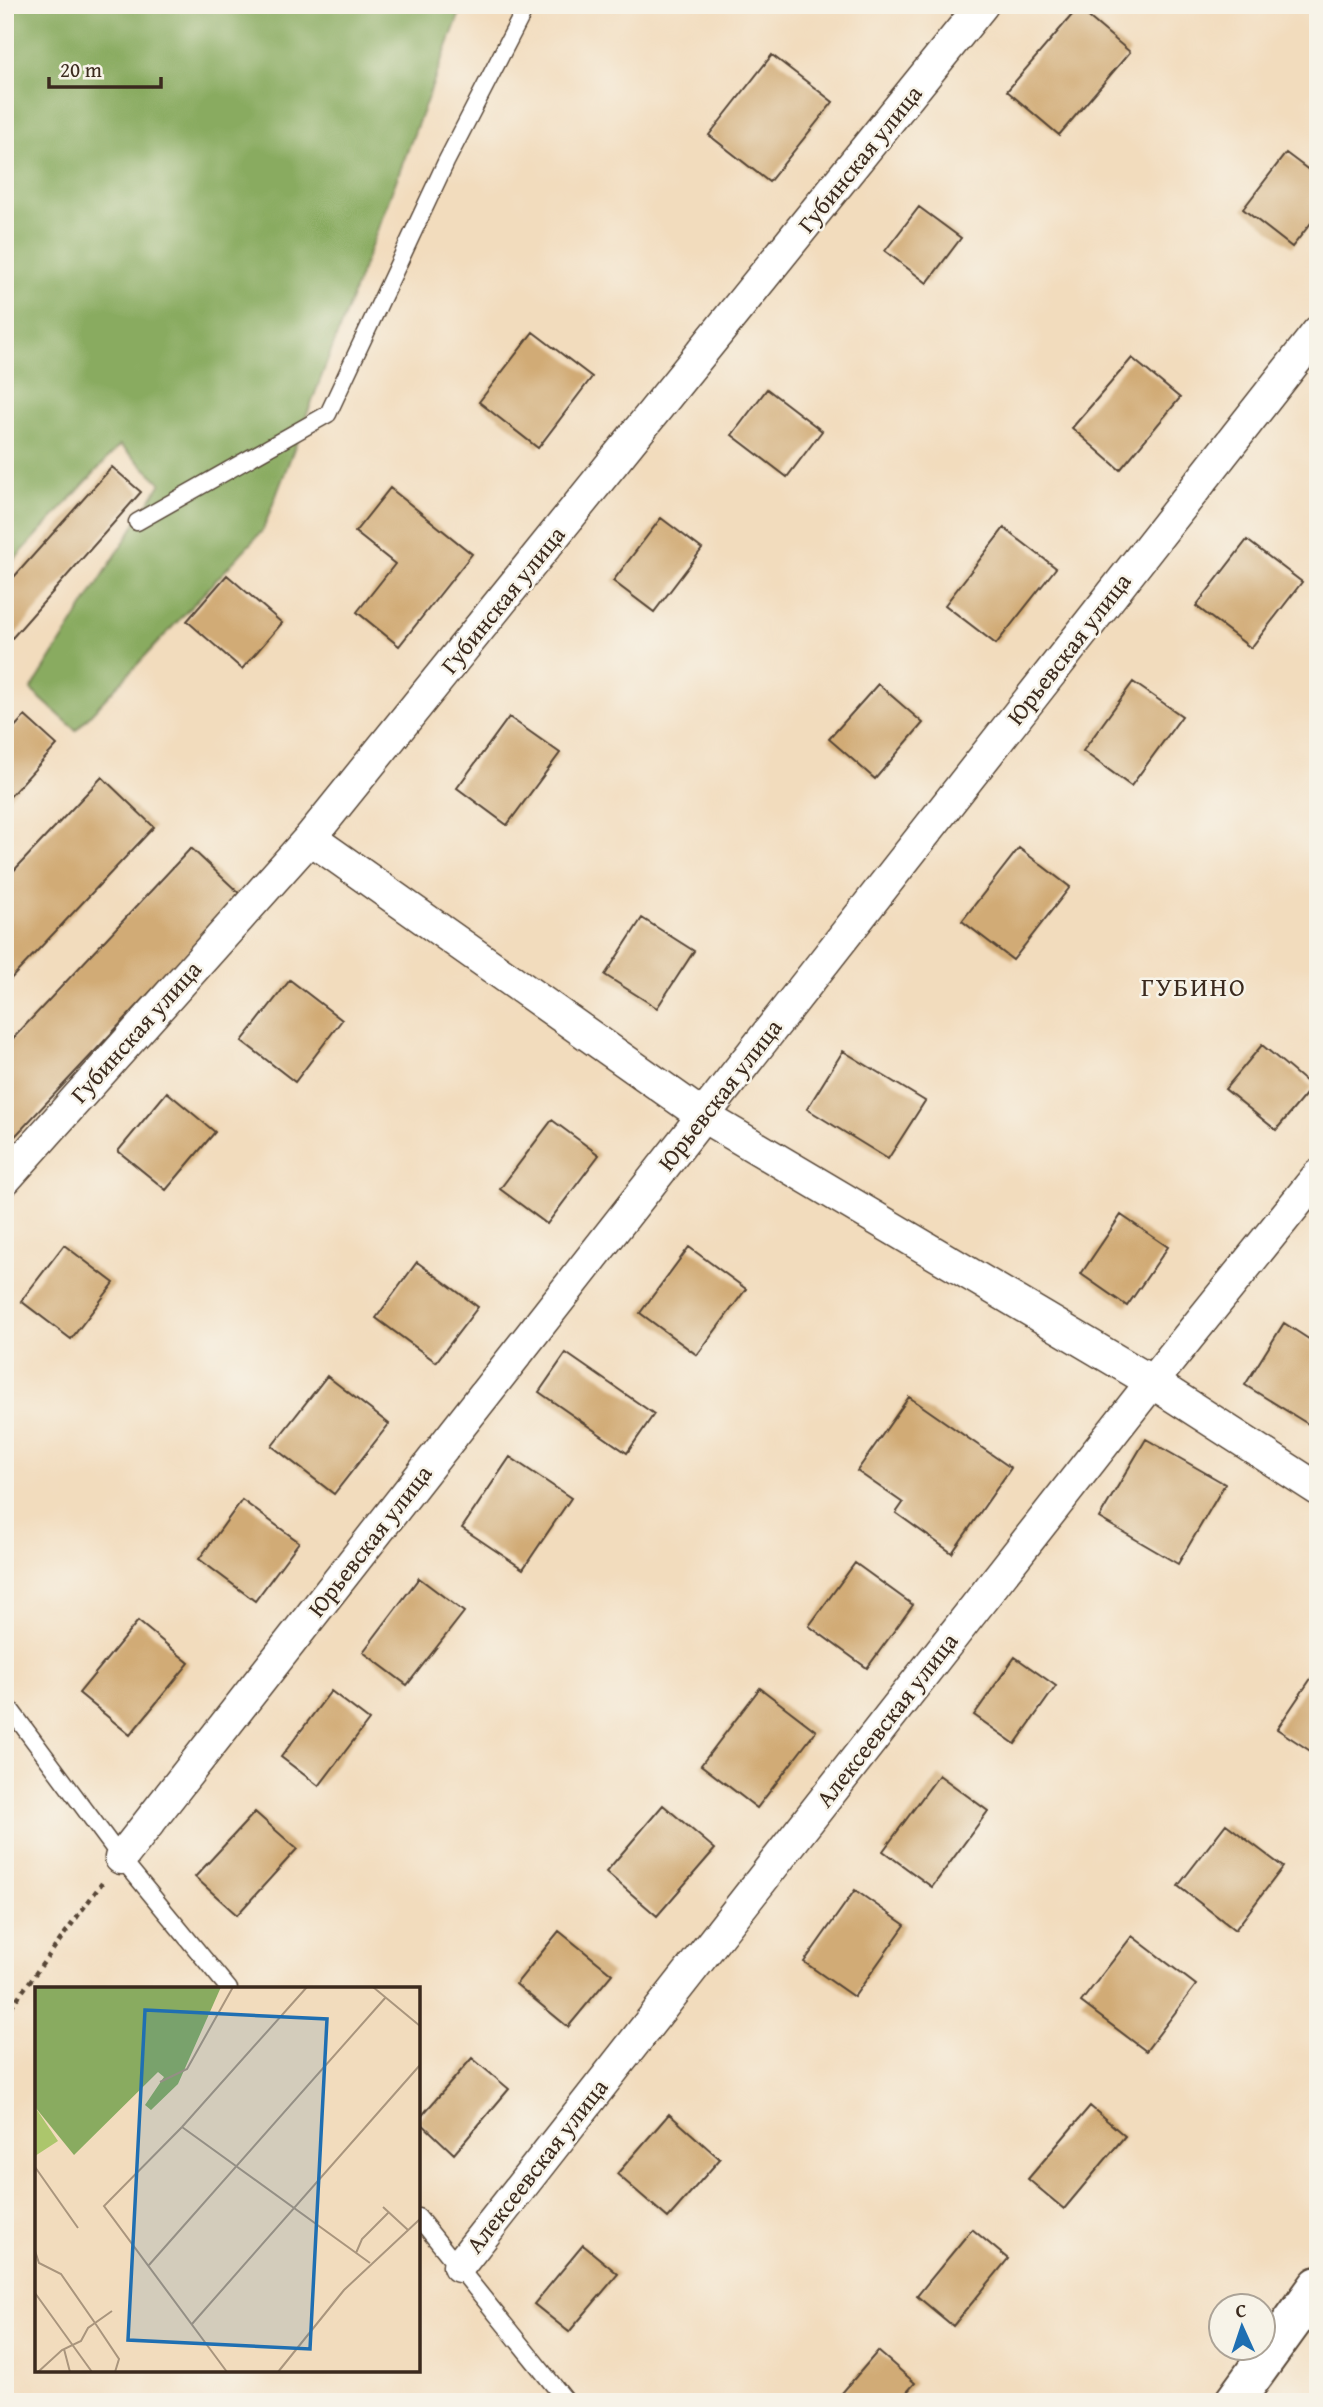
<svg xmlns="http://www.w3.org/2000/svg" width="1323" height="2407" font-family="'Gentium Book Plus',serif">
<rect width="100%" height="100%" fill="#f7f3e8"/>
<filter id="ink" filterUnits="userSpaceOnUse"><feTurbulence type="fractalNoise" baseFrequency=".0143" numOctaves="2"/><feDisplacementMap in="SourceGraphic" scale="14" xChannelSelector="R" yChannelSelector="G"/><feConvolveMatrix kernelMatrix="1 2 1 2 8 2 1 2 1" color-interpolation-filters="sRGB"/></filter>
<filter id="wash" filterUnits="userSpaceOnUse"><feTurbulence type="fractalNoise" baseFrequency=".00686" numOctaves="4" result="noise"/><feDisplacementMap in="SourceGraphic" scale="28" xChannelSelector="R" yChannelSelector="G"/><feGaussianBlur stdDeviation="1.57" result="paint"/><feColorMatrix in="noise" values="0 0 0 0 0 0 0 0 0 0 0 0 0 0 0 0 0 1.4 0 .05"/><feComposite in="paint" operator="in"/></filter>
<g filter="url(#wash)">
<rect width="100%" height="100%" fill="#f2dcbd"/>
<path fill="#89ab60" stroke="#626a3f" stroke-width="2" d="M5 5H463L263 530 76 730 31 690 161 483 120 445 5 570Z"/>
<g id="blocks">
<path fill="#d1ab76" d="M1078 8 1130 52 1059 135 1007 91Z
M772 55 833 102 769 182 709 135Z
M1286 153 1318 177V214L1292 247 1243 209Z
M919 207 961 238 927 283 885 251Z
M533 332 592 377 538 448 479 402Z
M1132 358 1180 398 1120 470 1072 428Z
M767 389 822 431 787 477 732 435Z
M112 467 141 492 5 646V587Z
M390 488 472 554 399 646 357 612 395 564 355 532Z
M661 518 702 549 654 612 613 581Z
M1004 528 1056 568 996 644 945 605Z
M1247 540 1302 582 1251 648 1196 606Z
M227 575 282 623 242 669 187 621Z
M1133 682 1182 716 1131 786 1083 751Z
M878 684 923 723 875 779 829 739Z
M25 716 57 745 5 802V737Z
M509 717 560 753 507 825 457 788Z
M102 777 154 827 5 985V880Z
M191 848 241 895 5 1147V1047Z
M1019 848 1070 887 1013 960 962 921Z
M642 918 694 951 657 1008 605 975Z
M290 980 342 1020 295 1082 242 1041Z
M1262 1045 1312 1087 1276 1130 1225 1089Z
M843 1051 925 1101 888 1159 807 1109Z
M167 1092 215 1132 166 1190 118 1151Z
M552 1120 599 1155 547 1224 500 1189Z
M1121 1215 1168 1247 1127 1306 1081 1274Z
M64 1245 114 1283 71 1339 21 1301Z
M689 1247 746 1289 697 1355 640 1313Z
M417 1262 478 1307 436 1362 376 1318Z
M1284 1323 1318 1345V1408L1308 1424 1245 1385Z
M566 1353 654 1414 627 1453 539 1392Z
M327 1376 389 1424 334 1494 272 1446Z
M909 1397 1011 1468 952 1553 896 1513 903 1503 857 1471Z
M1146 1439 1225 1484 1178 1564 1099 1518Z
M510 1457 571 1498 523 1569 462 1528Z
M242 1500 299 1542 255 1601 199 1559Z
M855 1563 913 1605 867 1668 809 1626Z
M419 1578 464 1612 407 1685 363 1652Z
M138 1621 189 1663 130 1735 79 1693Z
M1015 1657 1056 1686 1015 1744 974 1715Z
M1318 1668V1756L1277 1729Z
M760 1688 816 1731 757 1808 701 1765Z
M331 1691 369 1720 319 1786 281 1757Z
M939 1775 988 1811 932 1887 883 1851Z
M663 1805 715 1849 657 1916 606 1872Z
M255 1812 297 1849 237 1915 195 1877Z
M1226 1824 1283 1867 1235 1930 1178 1886Z
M855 1890 905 1925 854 1997 804 1962Z
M559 1931 612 1974 568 2027 516 1984Z
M1132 1936 1196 1985 1146 2051 1081 2002Z
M472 2058 509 2089 454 2154 418 2120Z
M1090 2106 1125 2136 1064 2209 1028 2179Z
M669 2114 720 2159 668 2218 617 2174Z
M972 2229 1008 2259 953 2326 917 2296Z
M583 2245 618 2274 569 2332 534 2304Z
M878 2351 915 2383 898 2402H838L836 2400Z
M5 2385 17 2402H5Z"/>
</g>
</g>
<g filter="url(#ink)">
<use href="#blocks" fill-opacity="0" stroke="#564536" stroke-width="2"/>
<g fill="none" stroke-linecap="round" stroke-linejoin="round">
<defs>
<path id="service" d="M137 522 328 414 446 162 527 5
M5 1702 121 1858 229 1989
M418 2217 567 2402"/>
<path id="minor" d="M310 838 703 1116 1152 1382 1318 1489
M5 1179 310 838 982 5
M121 1858 1318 332
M459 2266 1152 1382 1318 1176"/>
<path id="tertiary" d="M1234 2402 1318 2286"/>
</defs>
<use href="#service" stroke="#564536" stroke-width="19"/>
<use href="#minor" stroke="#564536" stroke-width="35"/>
<use href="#tertiary" stroke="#564536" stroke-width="42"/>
<path stroke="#564536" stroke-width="4.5" stroke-dasharray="5 5" stroke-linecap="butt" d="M5 2015 102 1883"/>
<use href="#service" stroke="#fff" stroke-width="16"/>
<use href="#minor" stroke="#fff" stroke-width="32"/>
<use href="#tertiary" stroke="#fff" stroke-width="38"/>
</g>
</g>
<g text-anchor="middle" stroke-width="5" stroke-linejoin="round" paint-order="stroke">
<g font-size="24" fill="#3b2a1e" stroke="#f7f3e8">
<text transform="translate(860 159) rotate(-51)" y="8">Губинская улица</text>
<text transform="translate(503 600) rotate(-51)" y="8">Губинская улица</text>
<text transform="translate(1069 649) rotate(-52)" y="8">Юрьевская улица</text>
<text transform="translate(136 1032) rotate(-48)" y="8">Губинская улица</text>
<text transform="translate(720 1095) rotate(-52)" y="8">Юрьевская улица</text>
<text transform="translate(370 1541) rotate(-52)" y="8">Юрьевская улица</text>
<text transform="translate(887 1720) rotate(-52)" y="8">Алексеевская улица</text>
<text transform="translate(537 2166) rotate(-52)" y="8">Алексеевская улица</text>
</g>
<g font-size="26" letter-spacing="2" fill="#3b2a1e" stroke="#f7f3e8">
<text x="1194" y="996">ГУБИНО</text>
</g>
</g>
<g transform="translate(35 1987)">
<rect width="385" height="385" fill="#f2dcbd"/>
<path d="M0 120 23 154 0 169Z" fill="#acc66c"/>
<path d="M0 0H186L143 97 116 123 110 118 129 90 123 85 39 168 0 120Z" fill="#89ab60"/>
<path fill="none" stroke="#a9957d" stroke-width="2" d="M338 0 385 39M125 95 152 82 198 0M147 140 335 276M0 180 43 241M348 220 373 243M0 264 4 276 26 287 60 336 84 372 80 385M321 266 327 252 354 225M114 278 351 10M0 306 57 385M157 337 385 78M29 362 35 385M3 385 27 363 46 354 53 341 77 324M192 385 69 219 147 140 272 0M243 385 309 303 385 232"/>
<path fill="#1f6fb2" fill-opacity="0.15" stroke="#1f6fb2" stroke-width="3.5" d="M110 23 292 32 275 362 93 353Z"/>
<rect width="385" height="385" fill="none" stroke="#3b2a1e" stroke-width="3.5"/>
</g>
<rect width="1323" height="2407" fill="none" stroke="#f7f3e8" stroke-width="28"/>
<g transform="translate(1242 2327) rotate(357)"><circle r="33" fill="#f7f3e8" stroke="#aca397" stroke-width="2"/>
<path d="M0-5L12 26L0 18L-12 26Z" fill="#1f6fb2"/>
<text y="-10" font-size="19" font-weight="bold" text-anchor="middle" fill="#3b2a1e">С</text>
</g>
<path d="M49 77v10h112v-10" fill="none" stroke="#3b2a1e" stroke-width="3.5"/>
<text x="60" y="77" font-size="21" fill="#3b2a1e" stroke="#f7f3e8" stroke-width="5" paint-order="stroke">20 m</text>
</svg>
